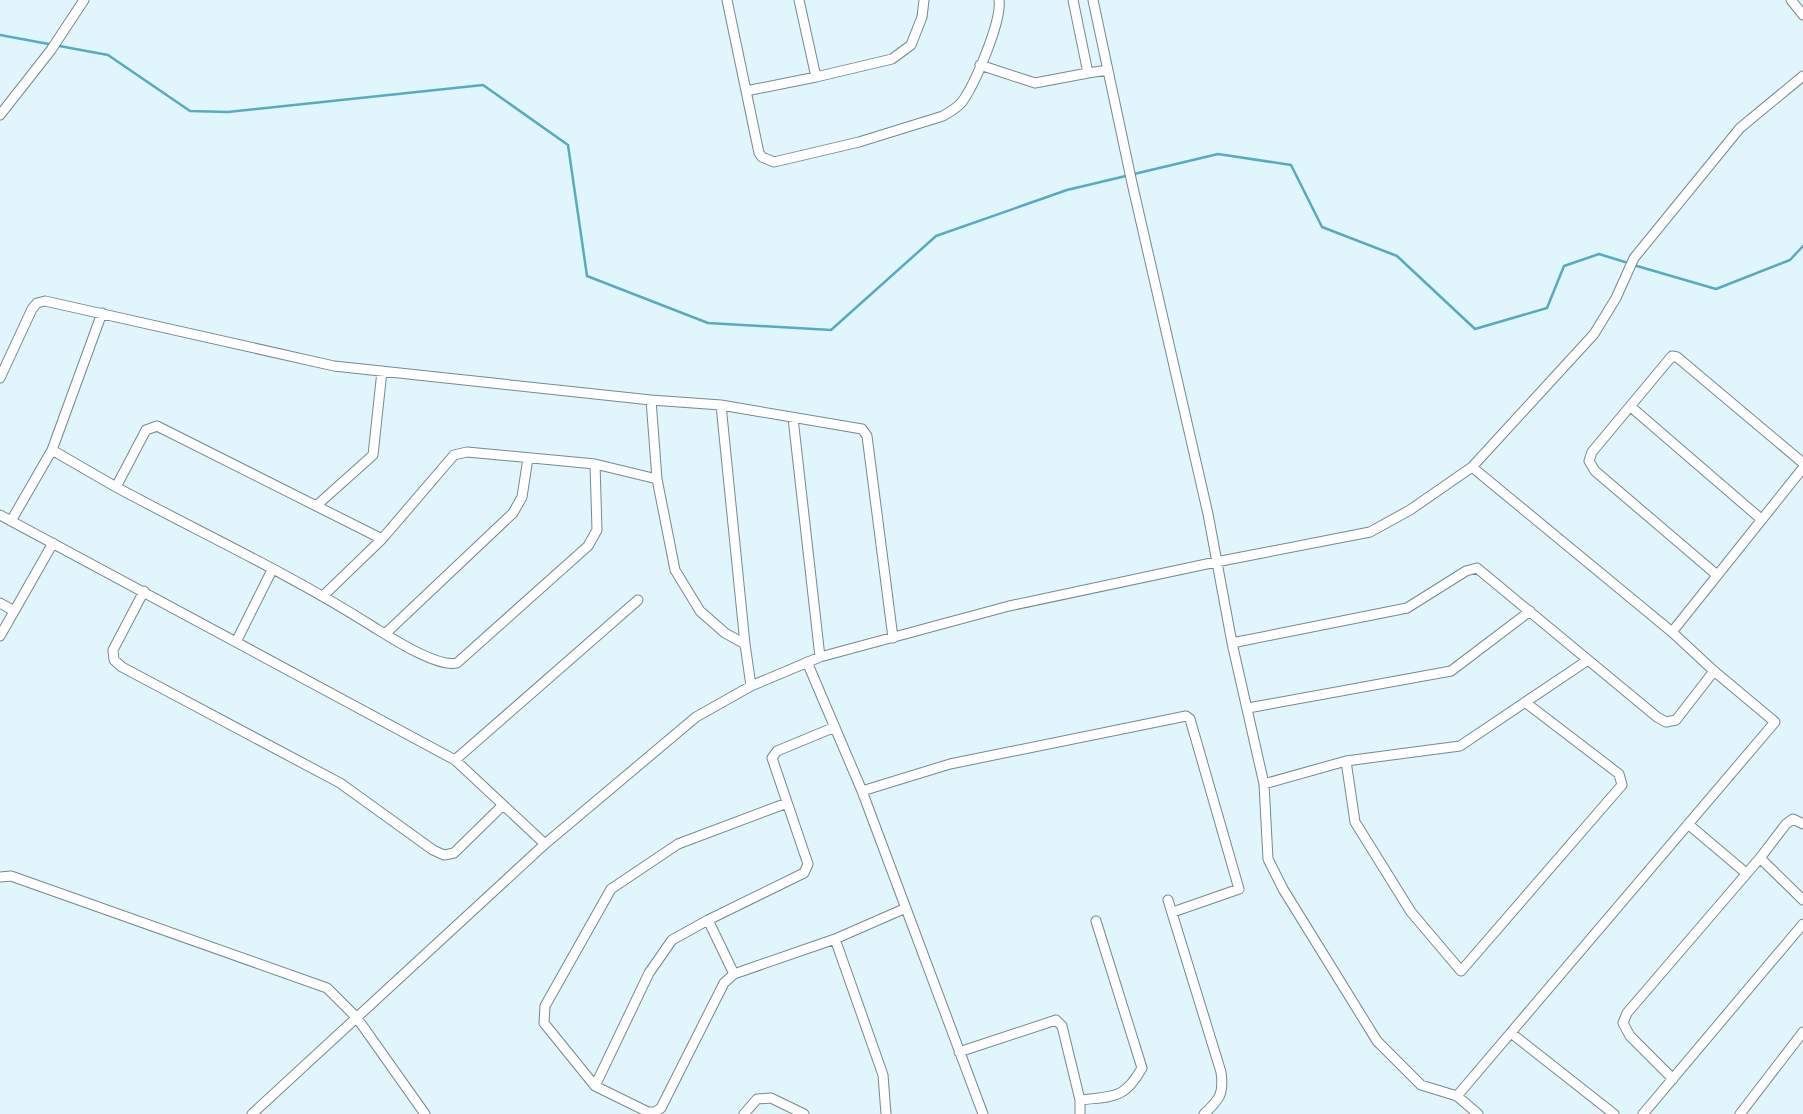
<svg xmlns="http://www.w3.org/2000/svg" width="1803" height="1114" font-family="'PT Sans Narrow',sans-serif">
<rect width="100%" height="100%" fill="#e0f6fc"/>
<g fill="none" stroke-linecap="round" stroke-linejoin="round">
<path stroke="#57aabf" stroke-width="2.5" d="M0 35 108 55 190 111 228 112 483 85 568 145 587 276 708 323 831 330 936 236 1067 190 1218 154 1291 165 1322 227 1397 256 1475 329 1547 308 1564 266 1599 254 1625 262
M1637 266 1716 289 1790 260 1803 246"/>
<defs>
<path id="minor" d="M727 0 759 153 762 157 774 162 859 142 943 116C950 112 957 108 962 102 975 84 1002 21 999 0
M799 0 816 77
M1093 0 1132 183 1208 514 1232 643 1264 784 1268 859 1283 889 1377 1041 1421 1085 1457 1096 1478 1114
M1791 0 1803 15
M980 65 1035 83 1088 73 1073 0
M1088 73 1108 70
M746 91 816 77 892 59 911 45 922 17 924 0
M0 115 51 50 84 0
M0 378 32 309 37 303 45 301 334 366 651 400 721 405 862 429 867 436 893 638
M651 400 657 479 675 570 700 611 725 633 745 644
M721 405 745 644 751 686
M1631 407 1761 519
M793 418 820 657
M157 426 382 539 454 455 467 452 595 464 597 530 588 546 457 663C437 668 390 637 372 626 290 574 201 533 116 487L146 430Z
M52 450 116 487
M595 464 657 479
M316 506 373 455 382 371
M0 515 455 760 545 844
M11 521 52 450 102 313
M1717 575 1595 471 1589 461 1592 452 1672 356 1677 357 1803 463
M144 591 113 650 114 660 122 667 340 783 433 850 444 855 454 853 503 805
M324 595 382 539
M0 603 14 611
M1672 632 1803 468
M385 634 513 513 522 497 528 458
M0 636 53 543
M236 642 272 570
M1232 643 1407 608 1466 571 1477 568 1657 717 1666 722 1676 720 1714 671
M807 662 862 791 983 1114
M1248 708 1451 671 1530 611
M455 760 638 600
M1346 761 1355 822 1411 912 1461 971 1622 785 1619 774 1525 702
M1264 784 1346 761 1460 746 1588 660
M862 791 950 764 1186 716 1190 719 1239 889 1173 912
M787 803 678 844 611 889 545 1006 544 1023 595 1086 648 1112H655L661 1108 724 983 734 974 835 939 906 908
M1688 824 1746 873
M1760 858 1786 824 1793 819 1803 824
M0 877 11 876 327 988 357 1018 425 1114
M1168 900 1221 1072C1224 1094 1220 1099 1204 1114
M835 939 883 1075 886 1114
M734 974 708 920 804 873 808 864 772 758 777 751 835 727
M1511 1033 1614 1114
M959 1052 1056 1020 1062 1026 1080 1100V1114
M1673 1079 1630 1036 1623 1023 1627 1013 1760 858 1803 900
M595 1086 649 973 672 940 708 920
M1457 1096 1775 722 1714 671 1672 632 1472 467
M1080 1100C1113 1096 1124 1100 1142 1068L1096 921
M252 1114 545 844 696 717 751 686 820 657 1009 606 1216 562 1370 532 1410 510 1472 467 1594 334 1616 298 1634 258 1740 128 1803 76
M744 1114 757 1099 771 1098 804 1114
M1643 1114 1803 924
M1740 1114 1803 1032"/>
</defs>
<use href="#minor" stroke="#75898e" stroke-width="11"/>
<use href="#minor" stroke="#fff" stroke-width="9"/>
</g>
</svg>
